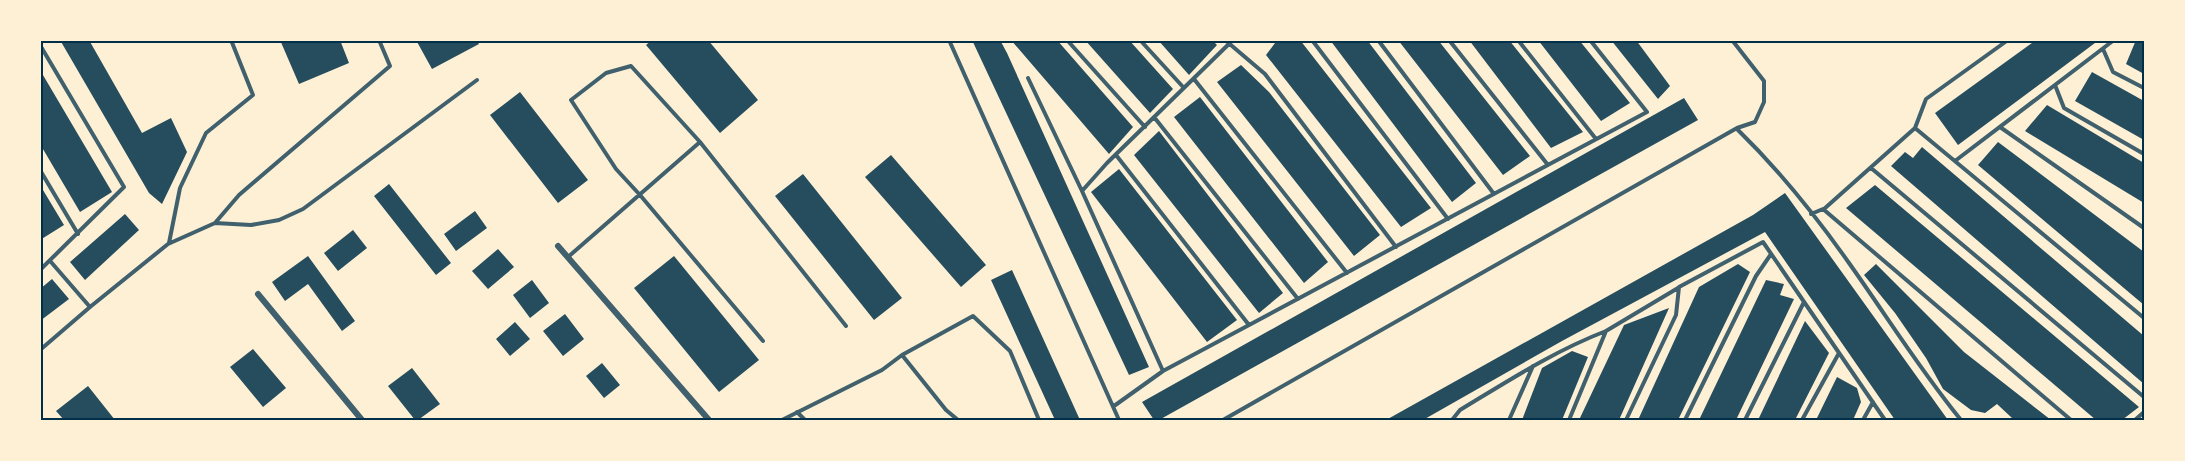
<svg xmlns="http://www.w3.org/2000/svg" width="2185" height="461" font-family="'DejaVu Sans',sans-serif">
<rect width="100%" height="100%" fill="#fdf0d5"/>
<path fill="#264d5e" d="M60 40H89L142 133 171 118 187 152 162 204 149 193Z
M280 40H340L349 63 299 84Z
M416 40H477L479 44 432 69Z
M652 40H708L758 100 720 133 646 45Z
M972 40H1000L1007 53 1149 367 1129 375Z
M1011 40H1057L1133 127 1109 154Z
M1085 40H1129L1173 89 1150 113Z
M1158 40H1212L1217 45 1189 75Z
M1273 40H1300L1431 208 1401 227 1266 55 1275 43Z
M1330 40H1367L1476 183 1452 202Z
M1398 40H1438L1530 156 1503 175Z
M1469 40H1509L1583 132 1551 148Z
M1538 40H1579L1630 103 1601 121Z
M1611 40H1636L1670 86 1658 99Z
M2036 40H2099L1958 145 1935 113Z
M2136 40H2144V74L2126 64Z
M1241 65 1269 92 1380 235 1354 256 1217 82Z
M40 70 112 192 80 212 40 144Z
M2092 72 2144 101V140L2075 101Z
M520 92 588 180 558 203 490 115Z
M1200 97 1328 262 1304 283 1174 117Z
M1684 98 1698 120 1159 420H1154L1142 402Z
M2047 105 2144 163V203L2025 131Z
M1159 131 1283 293 1259 313 1134 155Z
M1998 142 2144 252V305L1978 165Z
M1922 147 2144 336V384L1891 166 1905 152 1913 158Z
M891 155 986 265 961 287 865 177Z
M1119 169 1237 320 1207 342 1091 192Z
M803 174 902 298 874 320 775 196Z
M389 184 451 263 436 275 374 196Z
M40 185 64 225 40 240Z
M1875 185 2139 407 2122 420H2096L1846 208Z
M1785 193 1948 420H1895L1765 232 1562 341 1423 420H1386L1753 215Z
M475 211 487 228 456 251 444 234Z
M125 214 139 230 85 280 70 262Z
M353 230 367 248 338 271 324 253Z
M498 249 514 267 488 289 472 271Z
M308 256 355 321 342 331 308 284 285 301 272 282Z
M674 256 759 360 719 392 634 288Z
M1738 264 1750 272 1678 420H1638L1699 287Z
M1876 264 1964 352 2051 420H2009L2012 418 1997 404 1985 413 1971 410 1943 389 1926 358 1895 313 1864 275Z
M1012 270 1080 420H1055L991 280Z
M52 279 69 299 40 321V289Z
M532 280 549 303 530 318 513 295Z
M1766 280 1784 284 1780 295 1794 299 1736 420H1699Z
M1669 308 1619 420H1579L1624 325Z
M565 314 584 339 563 356 543 331Z
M1805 321 1829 353 1795 420H1758Z
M515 322 530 339 510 356 496 339Z
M253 349 286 388 263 407 230 367Z
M1572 351 1588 357 1562 420H1522L1542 368Z
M602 363 620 385 604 398 586 376Z
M412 368 440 404 418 420H415L388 386Z
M1837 377 1857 388 1861 402 1853 420H1816Z
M88 386 115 420H64L56 411Z"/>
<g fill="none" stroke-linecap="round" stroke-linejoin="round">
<path stroke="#3f606c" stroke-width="4" d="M949 40 1119 420
M1067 40 1145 127
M1140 40 1184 88
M1225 40 1265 74 1396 247
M1312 40 1448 219
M1378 40 1494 194
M1449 40 1548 165
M1518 40 1596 139
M40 45 124 187 40 270
M2103 49 2113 72 2144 88
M1028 78 1082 191
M1194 79 1347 273
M2055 85 2064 108 2144 154
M1154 117 1298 299
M2000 127 2144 228
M1915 128 2144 318
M1737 129C1778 169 1816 216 1849 263 1886 315 1920 370 1961 420
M700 142 631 66 606 73 571 100 616 169 640 195 763 341
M1116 155 1249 325
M1955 161 2114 40
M1871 168 2144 397
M40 170 78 234
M1824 209 1915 128 1926 99 2008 40
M1811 214 1823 209 2071 420
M215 223 239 195 390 66 379 40
M169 243 180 188 206 133 253 95 231 40
M568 257 700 142 846 326
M90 307 168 244 215 223 251 225 279 220 303 209 477 80
M1606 331 1678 288
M40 350 90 307 51 262
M902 355 946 410 958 420
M1163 371 1082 191 1107 163 1233 40
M1114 406 1163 371 1647 112 1590 40
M797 412 805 420
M782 420 882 370 902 355 973 316 1010 351 1039 420
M1223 420 1737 128 1755 122 1764 102V81L1732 40
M1452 420 1460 410C1508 381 1554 351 1606 331L1569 420
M1509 420 1533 366
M1626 420 1676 315 1679 287 1763 242 1885 420
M1685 420 1756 276 1771 254
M1745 420 1804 302
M1802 420 1839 353
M1863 420 1873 402
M2135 420 2144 412"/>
<path stroke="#3f606c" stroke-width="6" d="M558 246 709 420
M258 294 362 420"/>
</g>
<rect width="2185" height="461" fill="none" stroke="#fdf0d5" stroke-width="84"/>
<rect x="42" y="42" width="2101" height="377" fill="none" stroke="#003049" stroke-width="2"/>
</svg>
